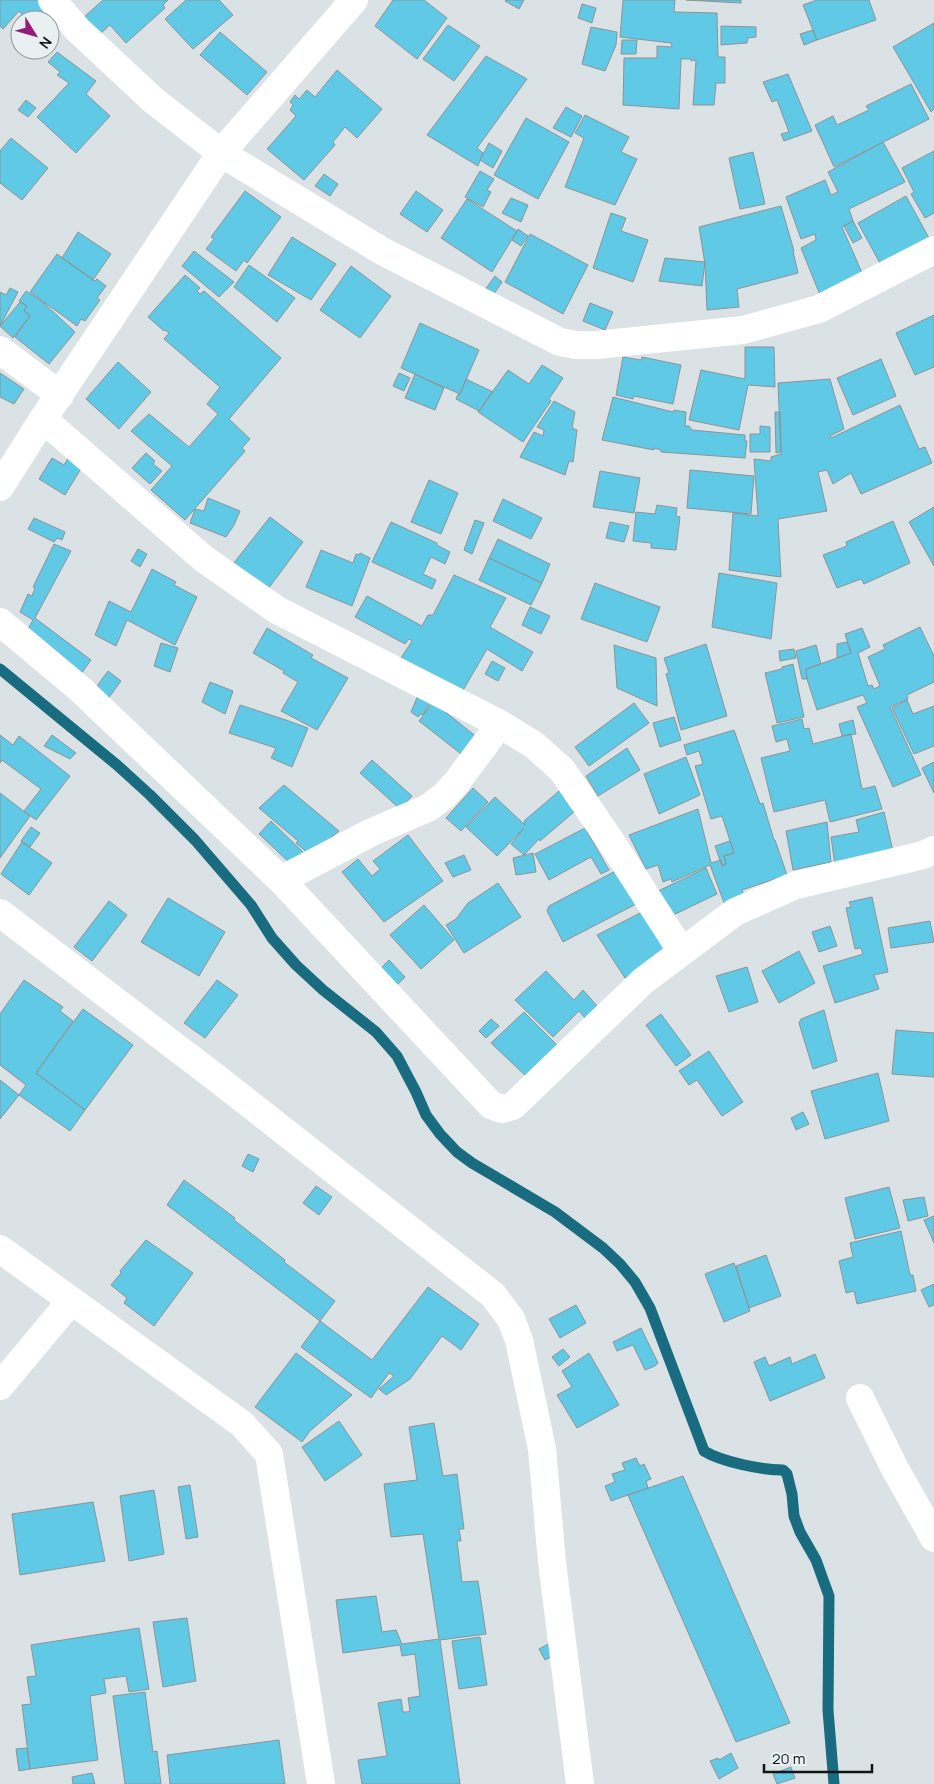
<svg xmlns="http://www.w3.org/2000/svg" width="934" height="1784" font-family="Manrope,sans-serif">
<rect width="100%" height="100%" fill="#dae2e5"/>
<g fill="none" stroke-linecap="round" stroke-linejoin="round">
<path stroke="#196c80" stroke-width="11" d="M0 669 117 765 150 795 195 840 251 905 272 938 296 965 323 990 376 1032 397 1056 416 1092 426 1115 440 1134 457 1152 472 1163 555 1212 603 1248 620 1264 635 1282 650 1308 704 1451C722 1462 762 1470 783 1470L787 1474 792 1494 794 1516 800 1532 816 1560 829 1596 828 1710 834 1784"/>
</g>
<path fill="#60c9e6" stroke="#8c9496" d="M0 0H38L58 20 50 28V20H27L19 11 3 29 0 26Z
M103 0H168L163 5 165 8 126 43 110 25 100 34 84 17Z
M186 0H219L233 15 193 49 165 19Z
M393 0H424L447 18 417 59 375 26Z
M506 0H524L519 9 505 1Z
M623 0H675L674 12 717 13 718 57H725V83H716L714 105H693L696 60 691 61V59H681L679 109 623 105 624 58H657V46L672 47 671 43 620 37Z
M686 0H741V3Z
M817 0H869L876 20 817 40 803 5Z
M582 4 596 8 592 23 578 18Z
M934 23V109L931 112 893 47Z
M448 25 480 46 454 81 423 59Z
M721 26 756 27V37L748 38 747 43 721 45Z
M591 27 617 32 616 45 605 71 582 64Z
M813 30 817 40 804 45 800 34Z
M220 32 267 72 247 95 200 55Z
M622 40H637L636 54H621Z
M57 52 96 81 86 94 110 116 76 153 37 117 69 83 57 75 60 72 48 62Z
M486 56 527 79 477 148 483 153 478 166 427 135Z
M337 70 382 109 357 138 345 127 333 142 335 145 304 180 267 149 296 116 290 110 293 105 290 102 295 95 299 99 307 90 315 97Z
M788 74 812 131 784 141 781 134 789 132 777 100 772 102 763 82Z
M911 84 929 119 834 167 815 125 833 116 837 125 869 110 866 106Z
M26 100 36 108 28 117 18 110Z
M566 107 582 116 571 137 553 128Z
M585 115 629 137 621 152 637 159 615 205 565 187 584 138 575 133Z
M526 118 569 142 538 199 494 175Z
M11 138 48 168 22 200 0 183V151Z
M883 142 905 182 849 209 853 221 842 227 863 275 820 295 801 248 816 240 815 234 801 239 786 197 825 180 831 195 838 192 828 172Z
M489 143 502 151 493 168 480 160Z
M934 151V213L925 218 911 194 914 192 902 168Z
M753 152 765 204 740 209 729 158Z
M480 171 494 179 487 190 491 192 483 207 465 197Z
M324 174 338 184 330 196 315 186Z
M245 191 281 217 247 263 244 260 236 271 206 249 214 239 211 237Z
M416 191 443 210 427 232 400 214Z
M906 196 929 238 881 265 858 223Z
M511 198 528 205 521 222 502 213Z
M467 199 517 231 492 272 441 238Z
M781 206 794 251H793L798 273 737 289 739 307 707 310 705 264 699 227Z
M611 213 626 218 621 231 648 240 633 282 593 268Z
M853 221 862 238 853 243 844 226Z
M518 229 528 236 521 246 512 240Z
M78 232 111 254 93 280 62 258Z
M530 234 588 265 563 314 505 282Z
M292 237 336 264 311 300 268 275Z
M194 251 234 282 219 297 182 266Z
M57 254 95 281 97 279 106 286 97 298 100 300 85 321 81 319 77 326 30 292Z
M665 258 705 262 702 286 659 281Z
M249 265 295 298 277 322 234 287Z
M351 266 391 296 360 338 320 310Z
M185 275 200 288 197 291 200 294 204 291 281 358 229 419 250 439 242 448 245 451 185 520 151 490 172 466 131 431 149 414 189 447 218 414 207 404 220 387 164 339 169 333 165 330 164 331 148 317Z
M495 276 502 282 492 297 484 291Z
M10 288 18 292 0 326V292L6 295Z
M26 291 44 303 75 332 49 364 15 337 30 316 24 311 27 306 19 301Z
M20 302 27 306 24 311 30 316 13 338 0 326Z
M590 303 613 312 605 330 583 321Z
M934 315V367L915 375 896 333Z
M420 323 479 350 460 394 401 368Z
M745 347H774L775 387 748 385 739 430 689 420 701 370 745 379Z
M623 357 641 360 642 357 681 365 673 404 634 396 633 399 616 395Z
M881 359 896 396 853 415 837 378Z
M118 362 151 392 119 429 86 399Z
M542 365 563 378 549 399 551 401 523 442 478 412 508 370 529 384Z
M0 373 24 389 14 404 0 397Z
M399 373 410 378 404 391 393 386Z
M415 374 444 388 435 410 405 398Z
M466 379 493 392 479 411 456 399 458 394H460Z
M830 379 844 429 830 436 831 438 900 405 919 449 925 447 932 463 861 494 851 473 833 484 827 470 818 472 827 511 778 519 781 577 729 570 733 513 758 516 754 459 771 461V457L781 454 778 383Z
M613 397 673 412 674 410 686 412 685 426H689L692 430 745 435V441H747L745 458 661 452V450L654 448V450L602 440Z
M554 401 575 412 572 428 577 430 573 462 569 461 565 475 520 457 534 432 543 436 544 430 537 427Z
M775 412H780L781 452 776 453Z
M760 426 770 427V452H750V434H760Z
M71 453 85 462 65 495 39 479 52 458 64 465Z
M146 453 155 461 153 464 162 471 150 484 132 468Z
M690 470 754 476 751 514 687 508Z
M600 471 640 478 634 513 593 507Z
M429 480 458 493 441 534 411 522Z
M208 498 240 511 234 525 226 537 190 523 195 509 204 511Z
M503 499 542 518 531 539 493 521Z
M657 505 677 508 676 516 680 517 676 550 651 548V543L633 541 636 512 655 514Z
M934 507V566L909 522Z
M270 517 303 542 268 589 233 564Z
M34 518 65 532 62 540 57 538 54 542 28 529Z
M475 520 484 523 472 554 464 550Z
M893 521 910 563 864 584 861 579 837 588 823 555 847 546 846 542Z
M391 522 437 543V545L450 552 445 564 431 557 423 574 436 580 432 589 372 562Z
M610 522 629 526 624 542 606 538Z
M498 539 550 564 542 583 489 558Z
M54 544 71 551 35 618 91 660 78 678 23 638 33 620 20 612 28 594 32 596 35 588 33 587Z
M138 549 147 554 140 567 131 561Z
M321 550 353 563 356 554 359 555 360 553 370 558 352 606 306 587Z
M489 558 542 583 531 605 479 580Z
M152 569 176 582 174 585 197 597 175 645 127 620 116 646 95 635 109 601 131 612Z
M719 573 777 583 771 639 712 627Z
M454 575 506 598 490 627 533 652 522 671 487 649 458 699 397 664 412 641 409 639 405 644 355 617 367 596 422 626 428 615H433Z
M595 583 660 607 647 642 581 619Z
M530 607 550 616 541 634 522 625Z
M920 627 934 656V682L907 695 908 699 890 707 921 775 893 787 857 707 867 703 863 695 817 710 807 679 806 669 851 653 845 634 862 628 870 647 858 653 868 686 872 685 874 689 880 686 868 657 885 649 883 645Z
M267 628 313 655 311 658 348 678 317 730 281 711 298 682 283 673 284 671 253 653Z
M847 642 851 653 837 658V644Z
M161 643 178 648 170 672 154 666Z
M706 644 727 716 681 730 666 674 669 673 664 658Z
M614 645 656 658 657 706 617 688Z
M816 645 821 664 806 669 807 679H802L796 651Z
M794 649 796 658 780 661 779 651Z
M492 661 505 668 498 681 485 674Z
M793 664 804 717 777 723 765 673 782 669V667Z
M108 671 121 681 107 700 94 690Z
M210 682 233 691 225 714 202 702Z
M418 695 432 700 423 715 421 714 418 717 411 712Z
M907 700 913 714 934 706V746L914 754 892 708Z
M433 702 483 742 470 761 419 721Z
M634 703 649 723 589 766 575 747Z
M240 705 286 720 308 728 292 767 271 758 276 748 229 733Z
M674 717 681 740 660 747 653 723Z
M802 719 804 729 809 728 813 744 851 734 862 789 875 786 882 809 830 822 825 800 774 812 761 758 790 751 787 739 776 742 772 726Z
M853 720 856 734 842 736 839 724Z
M734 730 760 804 763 803 774 840H775L787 875 742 890 746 901 726 908 710 865 672 882 671 879 663 882 658 865 646 869 629 835 698 809 711 863 721 860 722 866 726 864 724 856 734 853 722 816 711 819 695 766 703 764 699 751 687 755 684 745Z
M0 735 13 745 19 736 70 776 36 820 24 811 41 789 2 760 0 763Z
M52 735 76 753 70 759 44 746Z
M627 748 640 770 598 796 586 776Z
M686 757 700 795 659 814 644 774Z
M372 760 412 796 400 809 360 773Z
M934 762V793L922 768Z
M284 785 339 831 310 855 296 843 298 841 259 808Z
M565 786 581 806 540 841 539 839 524 855 511 844 524 828 497 856 466 827 495 797 525 825 524 821Z
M473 788 488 802 461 831 446 818Z
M0 793 30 816 0 858Z
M884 812 893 851 835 866 831 837 859 832 856 820Z
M271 821 305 854 293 866 259 834Z
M827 822 831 862 793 870 786 831Z
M31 827 40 833 30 847 21 841Z
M585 828 609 870 601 874 591 857 549 880 535 854Z
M408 835 443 881 384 922 342 872 358 859 372 876 380 869 373 861Z
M730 841 734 853 724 856 726 864 722 866 715 846Z
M22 842 52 863 29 895 1 874Z
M533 853 536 872 516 875 513 858Z
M464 855 471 870 453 877 445 863Z
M623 867 642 901 563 942 547 911 549 906Z
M706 868 717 894 667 918 654 893Z
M498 883 521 917 464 953 446 925 456 919 468 903Z
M872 897 888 972 874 975 879 989 835 1003 823 966 863 954 861 948 855 949 846 908 851 907 849 902Z
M168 898 225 932 199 976 141 942Z
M109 901 127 915 92 961 74 947Z
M424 905 454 940 421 969 390 935Z
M642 912 670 954 625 978 597 935Z
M930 921 934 942 891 948 888 928Z
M830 926 837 946 819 952 812 932Z
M799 951 815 983 779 1003 762 971Z
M389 960 405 977 391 991 375 974Z
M747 967 758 1002 729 1012 716 976Z
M546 971 574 1000 583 990 598 1007 585 1018 579 1011 553 1037 515 1000Z
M24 980 63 1007 60 1011 73 1021 36 1073 85 1110 70 1131 19 1095 26 1085 0 1065V1014Z
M217 980 238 995 205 1038 184 1023Z
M83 1009 133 1045 85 1110 36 1073Z
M824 1010 837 1061 813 1069 799 1023 801 1019Z
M524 1012 562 1050 529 1079 491 1043Z
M661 1014 691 1055 676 1066 646 1025Z
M491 1019 499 1026 486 1038 479 1031Z
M896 1030 934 1033V1077L892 1074Z
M709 1051 743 1102 722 1116 697 1080 689 1085 679 1071Z
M878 1073 889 1121 825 1139 811 1091Z
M0 1080 19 1095 0 1119Z
M803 1112 809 1124 796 1130 791 1118Z
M248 1154 259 1159 253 1172 242 1166Z
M184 1180 235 1218 234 1220 285 1260 284 1262 335 1301 320 1321 167 1205Z
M316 1186 332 1197 319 1215 303 1203Z
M889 1187 900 1228 855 1239 845 1198Z
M924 1197 928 1216 908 1221 903 1200Z
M934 1216V1243L924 1220Z
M901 1231 910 1275H913L916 1291 857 1304 854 1291 846 1293 839 1261 853 1257 850 1243Z
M146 1240 193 1273 154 1326 124 1303 127 1298 111 1285 121 1273 120 1271Z
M766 1255 781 1296 749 1308 736 1266Z
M734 1263 750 1311 724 1322 705 1274Z
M934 1284V1305L929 1307 921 1290Z
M428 1287 479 1324 461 1350 442 1336 410 1379 386 1395 379 1389 394 1376 389 1373 371 1398 301 1347 320 1321 372 1360Z
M576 1305 586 1323 560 1338 549 1319Z
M641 1328 658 1363 655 1366 645 1370 633 1345 617 1351 613 1342Z
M563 1349 570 1357 559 1366 552 1357Z
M296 1353 352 1395 310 1431 302 1442 255 1407Z
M589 1353 619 1405 577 1428 557 1395 572 1387 562 1371Z
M815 1354 825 1378 770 1401 754 1362 765 1357 769 1366 790 1357 792 1364Z
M339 1421 362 1455 325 1481 302 1447Z
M434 1423 443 1476 457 1474 464 1529H459L461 1541H457L462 1582 478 1581 486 1634 440 1640 460 1784H362L358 1760 387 1756 378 1703 401 1699 403 1712H407L410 1711 408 1698 420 1696 415 1654 402 1656 400 1645 343 1653 336 1600 376 1596 382 1632 396 1630 402 1644 439 1639 423 1534 391 1537 384 1484 417 1480 409 1427Z
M636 1458 640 1466 644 1464 651 1479 646 1481 648 1488 611 1501 605 1486 615 1482 612 1474 625 1470 622 1463Z
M683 1476 790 1723 736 1742 628 1495Z
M190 1485 198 1537 186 1539 178 1487Z
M154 1490 164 1554 129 1561 120 1496Z
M93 1502 105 1561 20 1575 12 1514Z
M187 1618 196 1681 163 1687 153 1622Z
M139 1628 149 1689 129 1692 126 1676 104 1679 106 1693 90 1696 98 1760 30 1769 22 1705 31 1704 27 1677 36 1676 31 1645Z
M480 1637 487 1685 459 1689 452 1641Z
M552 1642 557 1654 545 1660 539 1649Z
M145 1692 153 1752 157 1751 161 1784H125L113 1696Z
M279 1740 285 1784H170L167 1755Z
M27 1748 30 1769 19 1771 16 1749Z
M731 1753 738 1768 719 1779 710 1761 718 1758 719 1760Z
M791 1767 795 1778 777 1784 773 1774Z
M92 1773 95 1784H73L72 1777Z"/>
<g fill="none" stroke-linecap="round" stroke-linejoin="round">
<path stroke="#fff" stroke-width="28" d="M52 0 77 29 153 100 221 153 382 251 560 342 576 345H596L743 330 819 309 934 250
M0 350 60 395
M43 419 204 559 277 610 500 724 534 745 562 770 614 846 682 952
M0 487 43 419 221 153 354 0
M0 622 80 689 281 880 491 1105 502 1109 513 1106 643 981 735 912 796 885 923 855 934 850
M281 880 372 832 428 808 444 796 456 783 500 724
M0 913 219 1080 493 1295 511 1319 519 1340 542 1449 552 1562 580 1784
M0 1249 242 1424 269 1454 321 1784
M0 1386 71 1301
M860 1398 894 1467 934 1538"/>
</g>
<g transform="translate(35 35) rotate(127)"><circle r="24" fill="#e8f0f2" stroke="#92989a"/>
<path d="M0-4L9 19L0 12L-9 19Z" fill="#941b77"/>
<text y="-8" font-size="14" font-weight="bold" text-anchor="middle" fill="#121516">N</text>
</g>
<path d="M764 1764v8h108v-8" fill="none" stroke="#121516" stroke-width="2.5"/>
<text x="772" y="1764" font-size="15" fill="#121516" stroke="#e8f0f2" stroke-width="4" paint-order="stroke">20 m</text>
</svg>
